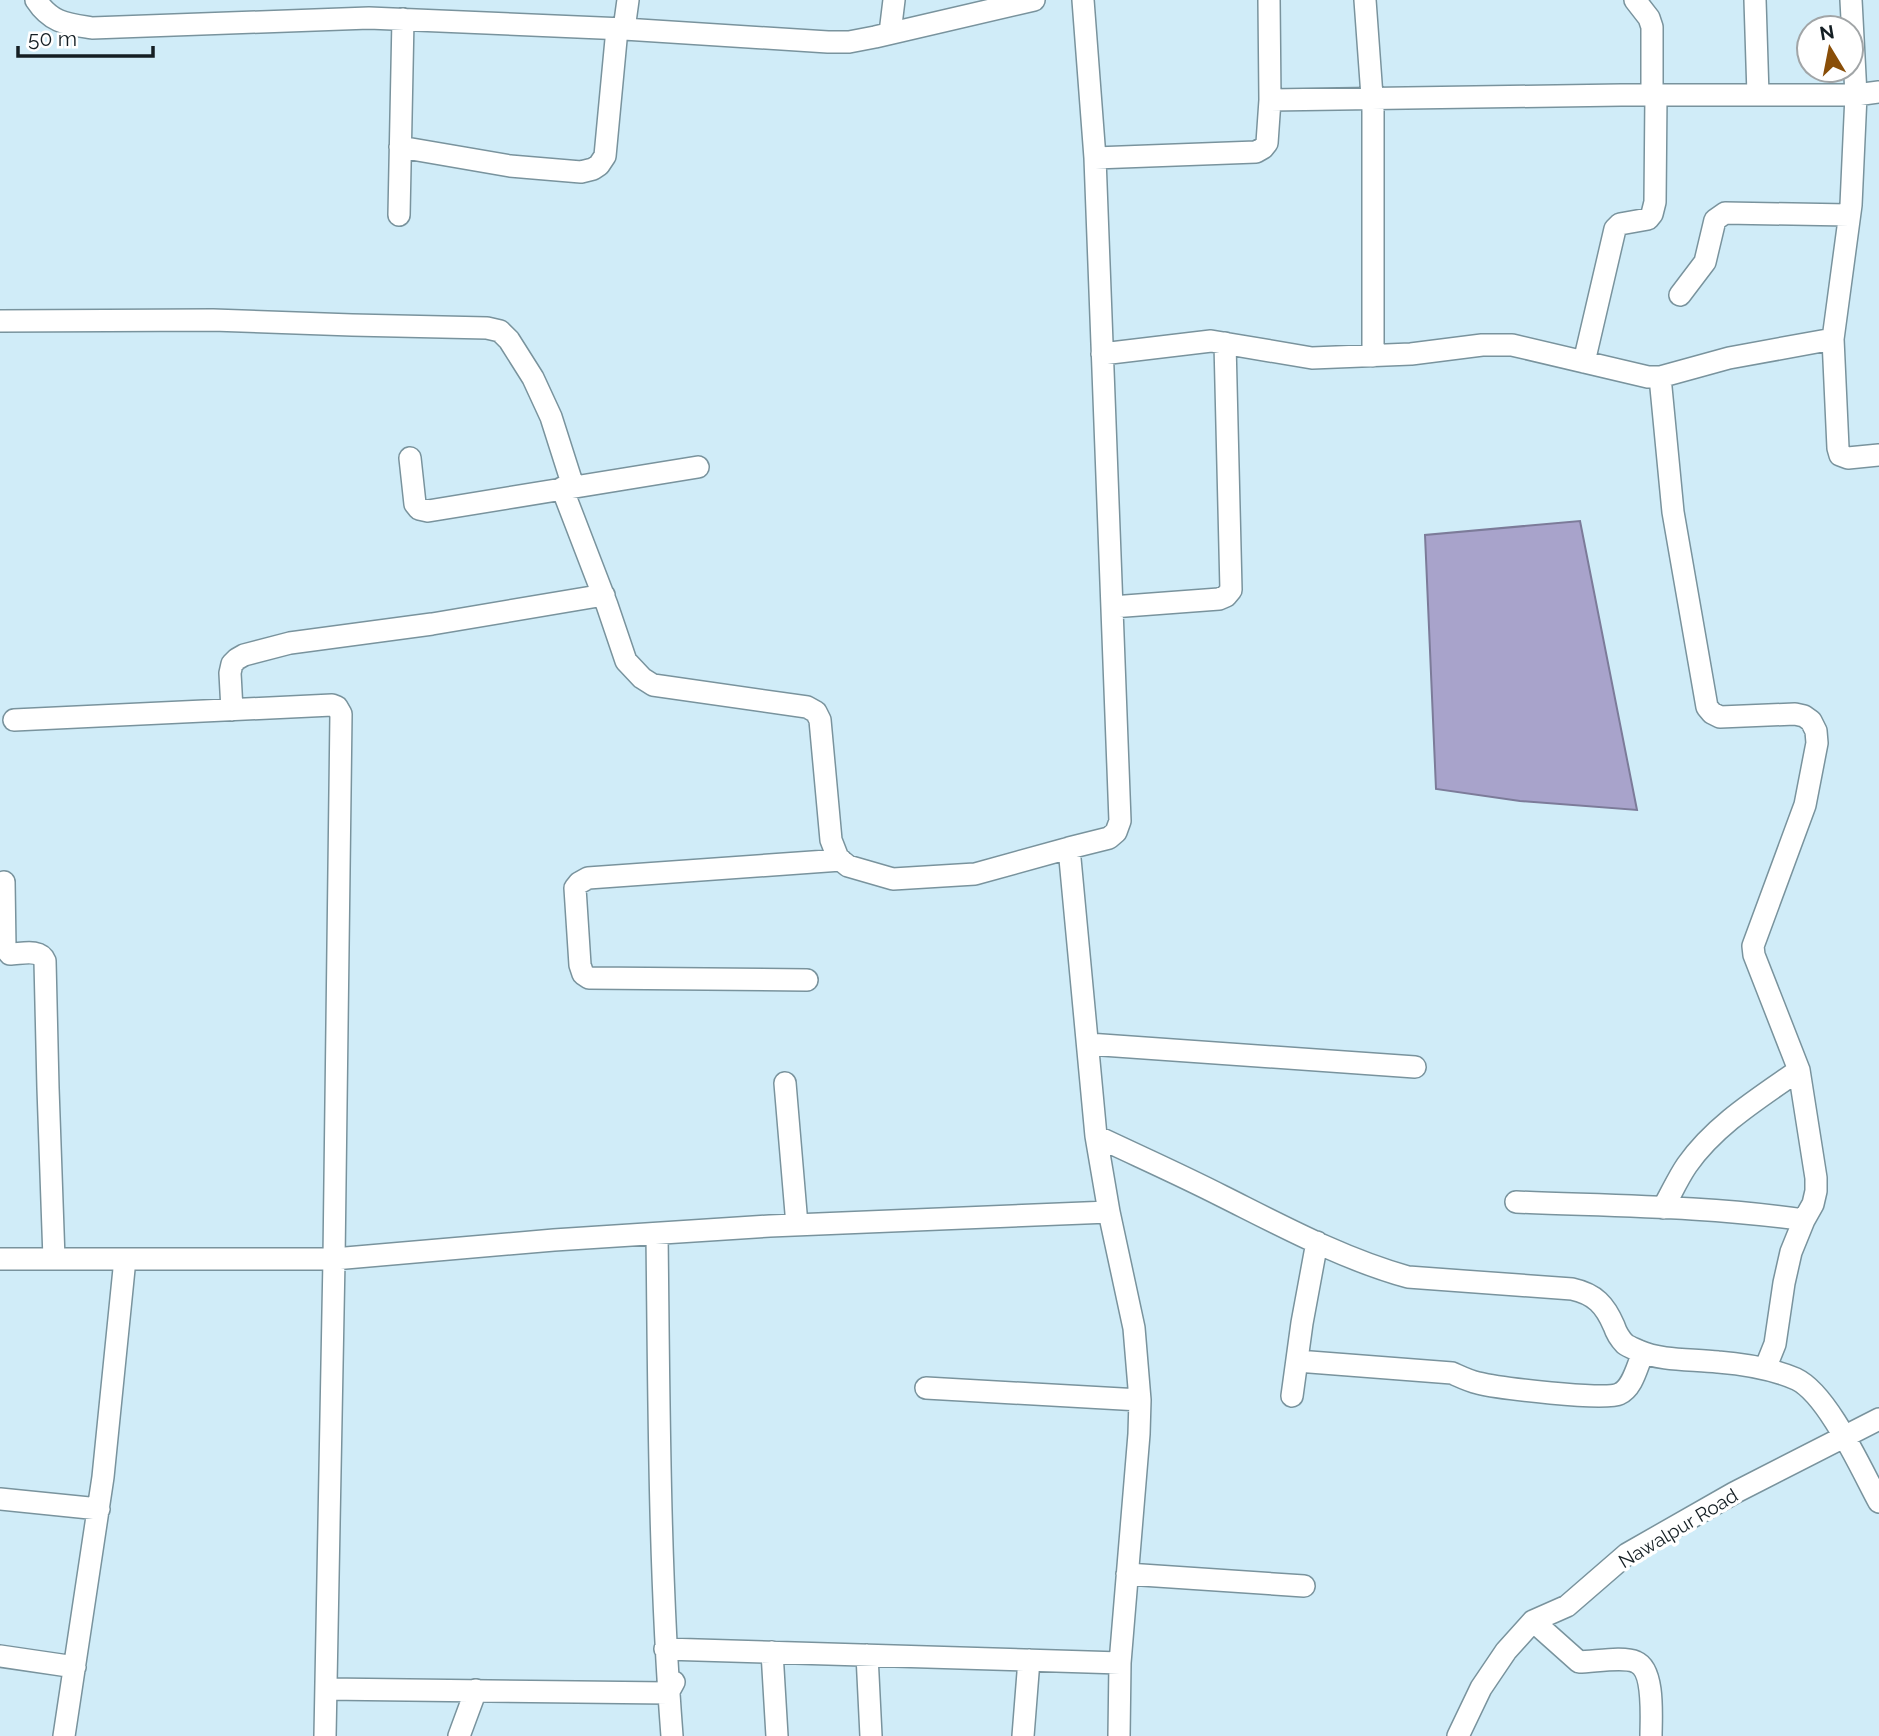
<svg xmlns="http://www.w3.org/2000/svg" width="1879" height="1736" font-family="Raleway,sans-serif">
<rect width="100%" height="100%" fill="#d0ecf8"/>
<path fill="#a8a3cb" stroke="#7c7b99" stroke-width="2" d="M1580 521 1637 810 1520 801 1436 789 1425 535Z"/>
<g fill="none" stroke-linecap="round" stroke-linejoin="round">
<defs>
<path id="minor" d="M36 0C51 23 67 24 92 28L369 18 624 29 828 42H849L875 37 1034 0
M1269 0 1270 100
M1365 0 1373 110V356
M1635 0 1649 18 1652 27V95
M1755 0 1758 95
M1851 0 1856 95 1879 92
M624 29 628 0
M890 33 894 0
M400 147 510 166 581 172 593 169 599 165 605 156 617 29
M1095 158 1256 152 1263 148 1267 143 1270 100 1621 95H1856L1851 205 1833 339 1838 448 1840 455 1848 458 1879 455
M399 215 403 19
M1680 295 1705 262 1715 220 1725 213 1849 215
M0 321 213 320 352 325 487 328 500 331 509 340 533 378 551 417 573 486
M1102 354 1211 341 1312 358 1411 354 1482 345H1512L1648 377H1660L1729 358 1833 339
M1584 362 1615 229 1620 224 1648 219 1652 214 1655 202 1656 95
M1660 377 1673 512 1707 707 1712 713 1720 717 1795 714 1804 716 1811 721 1816 731 1817 743 1805 805 1753 946 1754 955 1799 1070 1816 1178V1191L1813 1204 1804 1220 1791 1252 1784 1283 1775 1344 1765 1369
M410 458 415 504 419 509 428 511 698 467
M562 488 607 605 626 661 642 678 653 685 807 707 816 712 820 720 831 840 838 858 848 866 893 879 975 874 1069 848 1096 1136C1138 1156 1181 1175 1222 1196 1282 1226 1343 1259 1408 1277L1572 1289C1595 1294 1605 1305 1614 1326 1616 1332 1620 1339 1625 1344 1629 1347 1635 1349 1639 1351 1661 1361 1694 1359 1718 1362 1743 1364 1773 1369 1796 1379 1828 1394 1862 1471 1879 1502
M1112 607 1219 599 1226 596 1231 590 1225 343
M232 710 230 673 232 664 237 659 244 655 290 643 432 624 604 595
M14 720 332 705 337 707 341 714 334 1259 325 1736
M1069 848 1109 838 1116 832 1120 821 1095 158 1083 0
M4 882 5 948 10 954C21 954 40 948 45 961L48 1088 54 1259
M807 980 589 978 583 974 580 965 575 888 579 883 588 878 841 860
M1088 1044 1415 1067
M785 1083 797 1225
M1096 1136 1109 1212 1134 1328 1140 1400 1139 1434 1120 1663 1119 1736
M1516 1202C1612 1206 1709 1206 1804 1220
M1663 1208C1671 1194 1678 1178 1687 1165 1715 1125 1759 1098 1799 1070
M657 1234C659 1401 659 1569 672 1736
M0 1259H334L554 1240 770 1226 1109 1212
M1297 1361 1452 1373C1461 1377 1469 1381 1478 1383 1498 1388 1605 1401 1619 1394 1633 1388 1637 1366 1643 1353
M926 1388 1140 1400
M1292 1396 1302 1323 1317 1242
M0 1499 99 1509
M1127 1574 1304 1586
M1533 1621 1579 1662C1594 1662 1623 1656 1636 1662 1655 1670 1651 1718 1651 1736
M665 1649 1120 1663
M772 1652 777 1736
M867 1655 871 1736
M0 1656 75 1667
M326 1689 668 1693 674 1682
M64 1736 103 1477 125 1259
M459 1736 476 1690
M1023 1736 1029 1660
M1458 1736 1481 1688 1506 1651 1533 1621 1567 1606 1627 1554 1734 1493 1879 1419"/>
</defs>
<use href="#minor" stroke="#79939d" stroke-width="24"/>
<use href="#minor" stroke="#fff" stroke-width="21"/>
</g>
<g text-anchor="middle" stroke-width="7" stroke-linejoin="round" paint-order="stroke">
<g font-size="19" fill="#141e23" stroke="#fff">
<text transform="translate(1678 1528) rotate(-31)" y="7">Nawalpur Road</text>
</g>
</g>
<g transform="translate(1830 49) rotate(350)"><circle r="33" fill="#ffffff" stroke="#a1a5a7" stroke-width="2"/>
<path d="M0-5L12 26L0 18L-12 26Z" fill="#894e08"/>
<text y="-10" font-size="19" font-weight="bold" text-anchor="middle" fill="#141e23">N</text>
</g>
<path d="M18 46v10h135v-10" fill="none" stroke="#141e23" stroke-width="3.5"/>
<text x="28" y="46" font-size="21" fill="#141e23" stroke="#ffffff" stroke-width="5" paint-order="stroke">50 m</text>
</svg>
